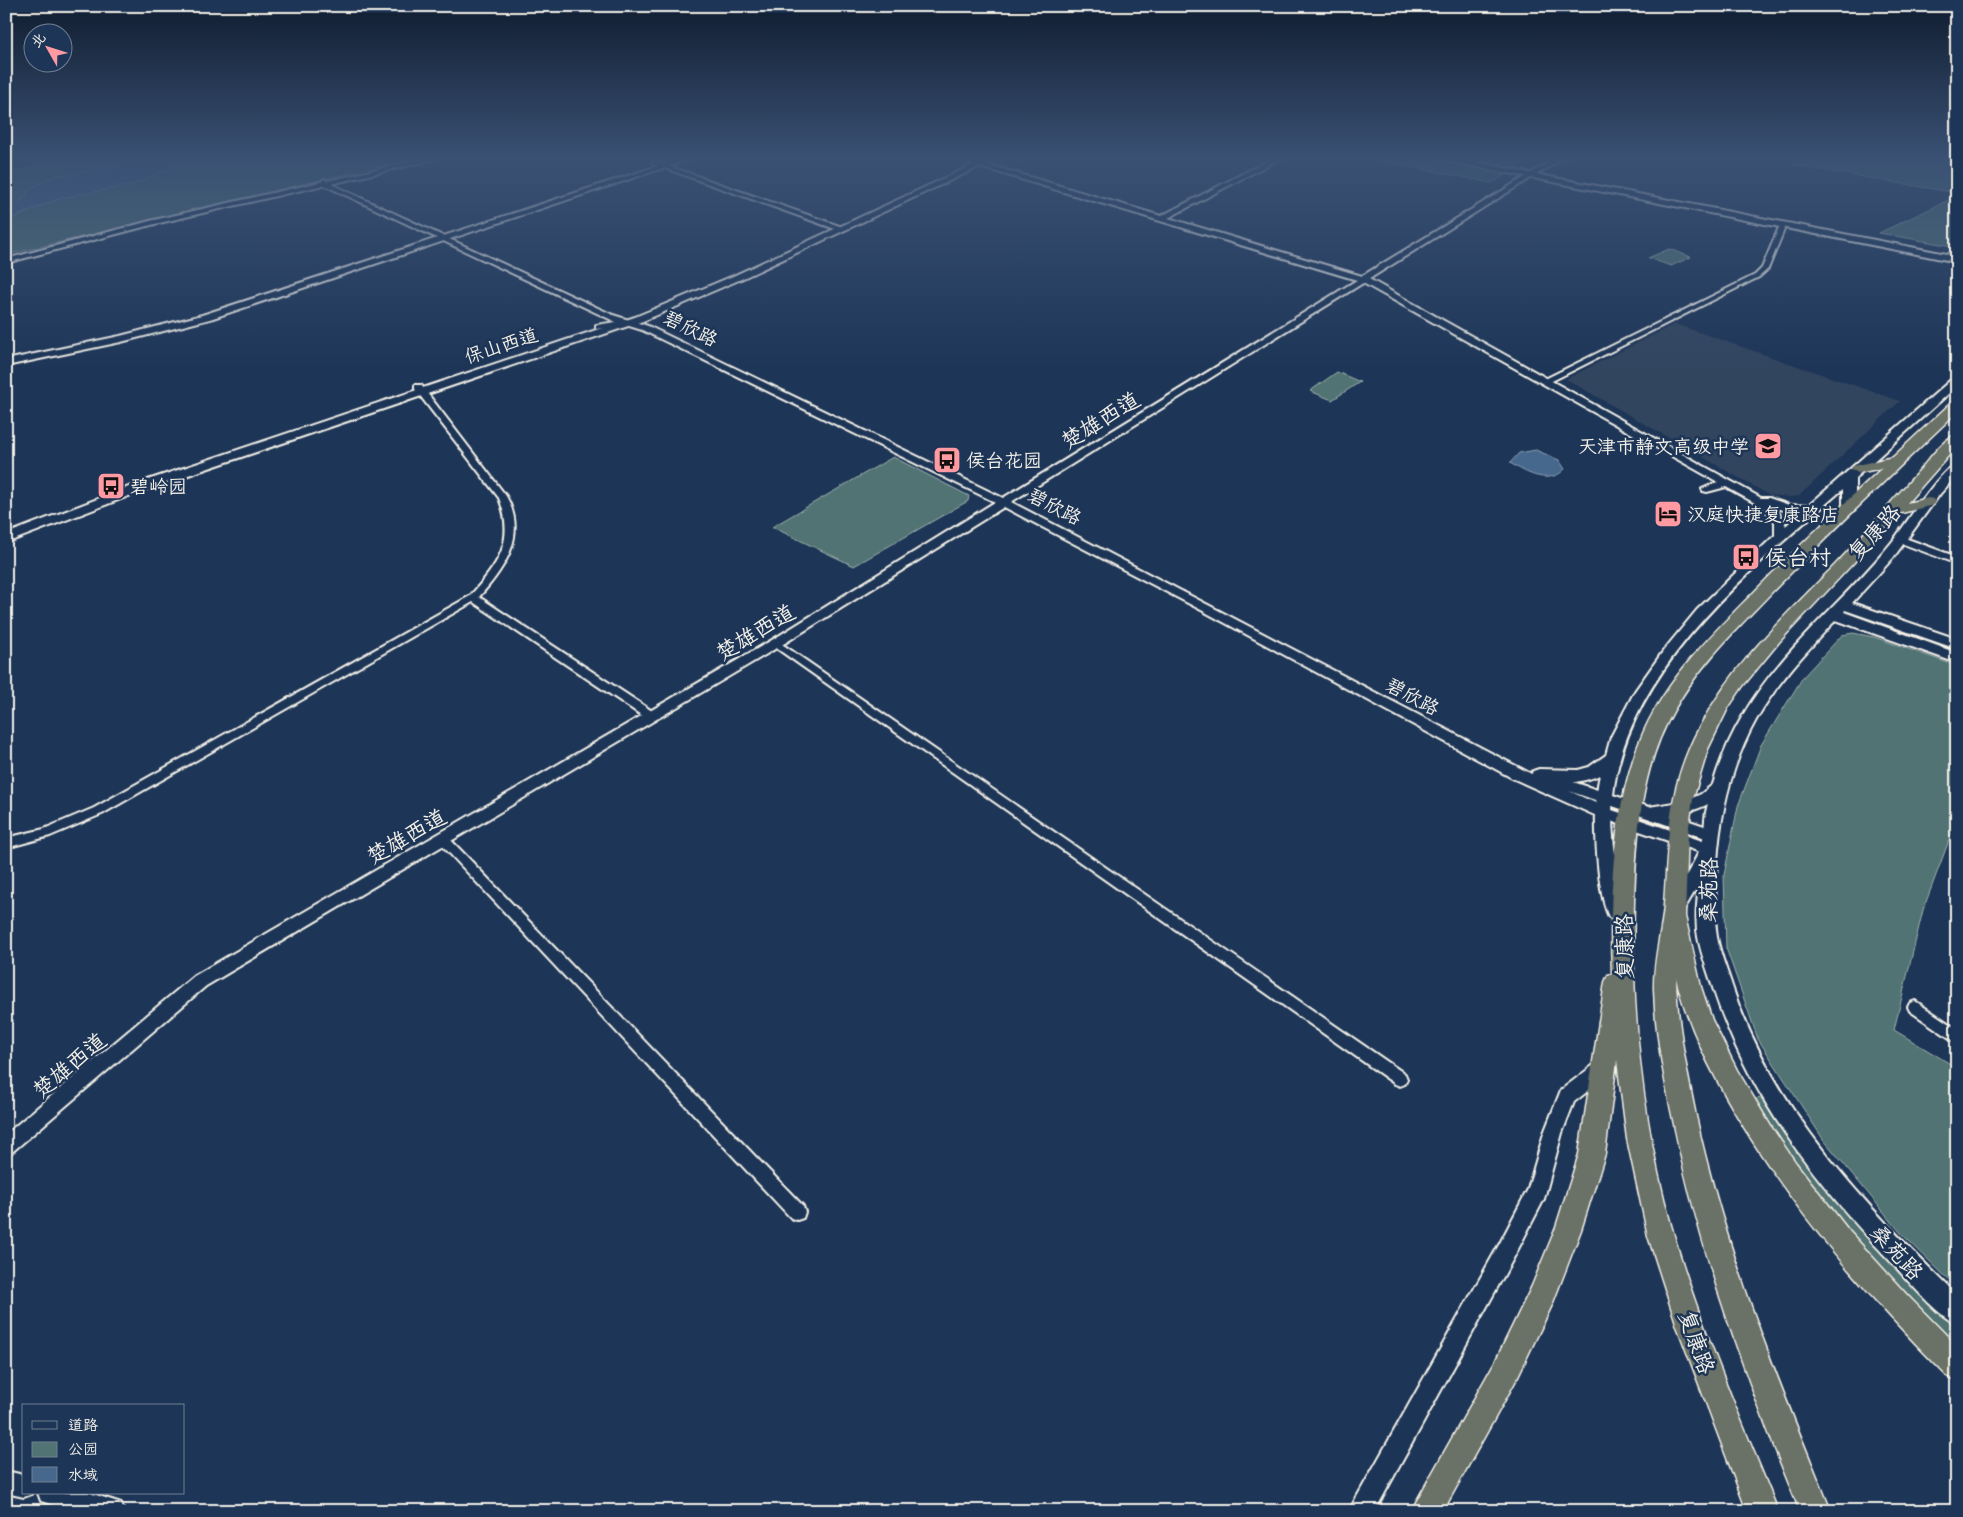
<svg xmlns="http://www.w3.org/2000/svg" width="1963" height="1517" font-family="'Indie Flower','LXGW WenKai TC',sans-serif">
<rect width="100%" height="100%" fill="#1d3557"/>
<filter id="ink" filterUnits="userSpaceOnUse"><feTurbulence type="fractalNoise" baseFrequency=".02" numOctaves="2"/><feDisplacementMap in="SourceGraphic" scale="10" xChannelSelector="R" yChannelSelector="G"/><feConvolveMatrix kernelMatrix="1 2 1 2 8 2 1 2 1" color-interpolation-filters="sRGB"/></filter>
<g filter="url(#ink)">
<path fill="#32455e" d="M1675 324 1900 401 1799 496 1789 497 1769 495 1566 379Z"/>
<path fill="#517373" stroke="#a2b2ae" d="M53 158H393L385 160 390 163 6 255V176Z
M1367 158H1494L1525 163 1492 183Z
M1799 158H1957V193L1792 165Z
M1957 196V247L1879 233Z
M1669 249 1691 257 1671 266 1648 258Z
M1337 372 1360 382 1332 400 1310 391Z
M893 457 969 496 968 501 854 566 772 527Z
M1853 633 1874 637 1957 666V819L1923 910 1894 1030 1957 1068V1288L1901 1233 1823 1139 1758 1039 1726 948 1724 875 1738 806 1761 745 1803 677 1842 635Z
M1761 1098 1784 1134 1844 1211 1905 1279 1957 1328V1351L1874 1262 1788 1156 1756 1099Z"/>
<path fill="#47688d" stroke="#8c9fb1" d="M129 158H179L175 166 133 185 61 198 6 221V209L28 196 27 192C37 184 49 177 62 175 83 170 112 173 129 158Z
M1536 450 1559 460 1565 469C1549 486 1526 473 1510 463L1519 453Z"/>
<g fill="none" stroke-linecap="round" stroke-linejoin="round">
<path fill="#47688d" fill-rule="evenodd" d="M18 158H28L6 166V162Z"/>
<defs>
<path id="minor" d="M1557 158H1564L1542 171 1537 170Z
M1783 223 1786 225 1768 269 1759 277 1550 382 1543 380 1755 275 1762 268 1780 225Z
M415 385H421L506 496C528 535 505 568 479 597L655 713 656 716 655 719H647L473 602 102 814 50 836 6 848V838L44 829 94 808 470 596C498 564 516 541 499 498L415 389Z
M776 640 1405 1074 1407 1079 1405 1084 1400 1086 1395 1084 772 645 771 643 772 641Z
M442 833 446 835 803 1206 805 1212 803 1218 797 1220 791 1218 438 841 436 838 438 835Z
M1915 1001 1957 1029V1043L1910 1011 1908 1007 1910 1003Z"/>
<path id="tertiary" d="M428 158H439L331 184 613 315 648 326 1003 498 1357 280 977 166 958 158H966L1161 216 1273 158H1281L1168 218 1362 276 1538 169H1542V171L1369 279 1761 498H1769L1789 505 1817 506 1818 508C1809 517 1785 511 1774 507 1782 517 1790 526 1785 539L1781 540 1775 537V522L1764 508 1726 487 1707 492 1703 491 1702 489 1718 482 1363 283 1011 502 1539 778 1541 774 1546 773 1649 807 1686 801 1701 794 1716 782 1721 781 1726 782 1728 786C1718 804 1692 812 1672 815L1716 830 1718 834 1716 838 1711 840 1569 791 1609 809 1714 845 1716 849 1714 853 1709 855 1599 817 1512 778 1205 612 1004 507 780 646 206 986 12 1152 6 1155V1134L194 976 772 640 995 502 642 330 626 325 596 329V325L616 322 324 185 155 224 6 263V259L154 220 321 182 324 179 327 181Z
M653 162H657L845 228 838 230 653 164Z
M1902 537 1957 557V564L1898 542 1896 540Z
M1605 1059 1611 1061 1614 1067 1611 1073 1574 1102 1562 1133 1544 1199 1514 1257 1376 1509 1375 1511H1349L1500 1243 1528 1189 1544 1133 1561 1090 1599 1061Z
M6 1471 24 1475V1493L32 1494 24 1497 6 1493Z
M38 1493H90L121 1503 124 1511H72L41 1501Z"/>
<path id="secondary" d="M682 158H693L210 319 121 342 6 366V360L120 336 202 315Z
M988 158H998L739 280 643 321 147 489 6 543V534L139 483 635 317 733 276Z
M1438 158H1453L1957 256V262L1442 160Z
M1957 377V386L1855 478V506L1853 509 1849 510 1843 506V489C1753 568 1627 668 1613 795 1609 834 1618 874 1625 912L1623 917 1616 920 1609 917C1596 890 1592 805 1600 775 1579 784 1555 786 1533 779L1531 775 1533 771 1539 769 1578 770 1589 767 1606 755 1611 737 1635 691 1664 650 1697 610 1772 538 1953 378Z
M1957 464V475L1940 494 1893 558 1852 603 1957 639V649L1845 610 1844 612 1957 653V663L1836 620 1832 624C1804 654 1776 684 1756 720 1732 763 1720 813 1717 863 1716 887 1713 913 1717 937 1720 954 1727 970 1732 986 1773 1110 1865 1205 1957 1295V1324C1937 1316 1907 1279 1891 1262 1815 1182 1747 1094 1713 988 1708 971 1701 954 1698 937 1695 920 1697 902 1699 884L1682 913 1676 916 1670 913 1667 908C1677 888 1692 869 1700 849 1705 838 1704 823 1706 812 1713 778 1725 746 1742 717 1781 649 1844 602 1892 542 1904 527 1941 468 1957 464Z"/>
<path id="trunk" d="M1957 401V412C1895 471 1833 530 1773 591 1738 628 1699 665 1674 710 1640 768 1636 838 1634 903 1631 1011 1642 1121 1671 1225 1698 1322 1740 1417 1778 1511H1747L1677 1326 1648 1236 1627 1139 1617 1060 1605 1154 1581 1230 1552 1305 1516 1380 1443 1511H1411L1496 1360 1532 1286 1555 1230 1579 1154 1605 982 1608 975 1612 974C1609 896 1612 803 1644 731 1669 676 1714 632 1756 590 1797 548 1839 508 1882 468L1858 473 1851 469 1853 466 1893 457 1952 402Z
M1957 434V446L1907 503 1928 498 1933 499 1935 502 1933 505 1898 514 1858 558 1780 641 1743 686 1728 708 1708 749 1693 799 1688 833 1685 916 1701 987 1712 1020 1737 1070 1772 1128 1796 1163 1849 1231 1907 1295 1957 1346V1380L1947 1376C1868 1296 1795 1213 1737 1116 1712 1073 1688 1027 1676 978 1677 1025 1687 1071 1696 1116 1726 1254 1778 1382 1831 1511H1800C1748 1384 1700 1255 1673 1120 1664 1077 1655 1033 1654 989 1653 960 1662 933 1664 905 1669 839 1666 790 1699 728 1732 665 1784 617 1834 566 1863 536 1890 503 1918 472 1929 460 1942 440 1957 434Z"/>
</defs>
<use href="#minor" stroke="#f4f1e8" stroke-width="4"/>
<use href="#tertiary" stroke="#f4f1e8" stroke-width="4"/>
<use href="#secondary" stroke="#f4f1e8" stroke-width="4"/>
<use href="#trunk" stroke="#f4f1e8" stroke-width="3"/>
<use href="#minor" fill="#1d3557" fill-rule="evenodd"/>
<use href="#tertiary" fill="#1d3557" fill-rule="evenodd"/>
<use href="#secondary" fill="#1d3557" fill-rule="evenodd"/>
<use href="#trunk" fill="#6a7166" fill-rule="evenodd"/>
</g>
</g>
<linearGradient id="sky" x2="0" y2="1"><stop stop-color="#101d30"/><stop offset="0.43" stop-color="#3a5174"/><stop offset="1" stop-color="#3a5174" stop-opacity="0"/></linearGradient>
<rect width="1963" height="370" fill="url(#sky)"/>
<defs>
<symbol id="school-square" viewBox="-11 -11 22 22"><rect x="-9" y="-9" width="18" height="18" rx="4" fill="#ff9aa2" stroke="#1d3557"/><path d="M0-5L7-2L0 1L-7-2ZM-4 1L0 2.5L4 1V4Q0 6-4 4Z" fill="#111"/></symbol>
<symbol id="bus-square" viewBox="-11 -11 22 22"><rect x="-9" y="-9" width="18" height="18" rx="4" fill="#ff9aa2" stroke="#1d3557"/><path d="M-5-6H5V4H4V6H2V4H-2V6H-4V4H-5ZM-3.5-4V0h7V-4ZM-3.5 1.2v1.5H-2V1.2ZM2 1.2v1.5H3.5V1.2Z" fill="#111"/></symbol>
<symbol id="hotel-square" viewBox="-11 -11 22 22"><rect x="-9" y="-9" width="18" height="18" rx="4" fill="#ff9aa2" stroke="#1d3557"/><path d="M-6-4.5h1.5V1H6V5H4.5V3h-9V5H-6ZM-4 0a1.8 1.8 0 1 1 3.6 0ZM.5 0V-2.5h3Q6-2.5 6 0Z" fill="#111"/></symbol>
</defs>
<g fill-rule="evenodd">
<use href="#school-square" x="1752" y="430" width="32" height="32"/>
<use href="#bus-square" x="931" y="444" width="32" height="32"/>
<use href="#bus-square" x="95" y="470" width="32" height="32"/>
<use href="#hotel-square" x="1652" y="498" width="32" height="32"/>
<use href="#bus-square" x="1730" y="541" width="32" height="32"/>
</g>
<g text-anchor="middle" stroke-width="5" stroke-linejoin="round" paint-order="stroke">
<g font-size="19" fill="#f4f1e8" stroke="#1d3557">
<text transform="translate(691 328) rotate(26)" y="7">碧欣路</text>
<text transform="translate(501 345) rotate(-18)" y="7">保山西道</text>
<text transform="translate(1055 506) rotate(27)" y="7">碧欣路</text>
<text transform="translate(1413 696) rotate(28)" y="7">碧欣路</text>
</g>
<g font-size="19" fill="#f4f1e8" stroke="#1d3557" text-anchor="start">
<text x="1749" y="453" text-anchor="end">天津市静文高级中学</text>
<text x="966" y="467">侯台花园</text>
<text x="130" y="493">碧岭园</text>
<text x="1687" y="521">汉庭快捷复康路店</text>
</g>
<g font-size="22" fill="#f4f1e8" stroke="#1d3557">
<text transform="translate(1100 420) rotate(-32)" y="8">楚雄西道</text>
<text transform="translate(1874 532) rotate(-48)" y="8">复康路</text>
<text transform="translate(755 632) rotate(-31)" y="8">楚雄西道</text>
<text transform="translate(406 836) rotate(-30)" y="8">楚雄西道</text>
<text transform="translate(1708 890) rotate(-89)" y="8">桑苑路</text>
<text transform="translate(1624 947) rotate(-91)" y="8">复康路</text>
<text transform="translate(69 1065) rotate(-40)" y="8">楚雄西道</text>
<text transform="translate(1897 1252) rotate(47)" y="8">桑苑路</text>
<text transform="translate(1697 1342) rotate(70)" y="8">复康路</text>
</g>
<g font-size="22" fill="#f4f1e8" stroke="#1d3557" text-anchor="start">
<text x="1765" y="565">侯台村</text>
</g>
</g>
<rect width="1963" height="1517" fill="none" stroke="#1d3557" stroke-width="25"/>
<rect x="12" y="12" width="1938" height="1492" fill="none" stroke="#f4f1e8" stroke-width="2" filter="url(#ink)"/>
<rect x="22" y="1404" width="162" height="90" fill="#1d3557" stroke="#738091"/>
<rect x="32" y="1421" width="25" height="8" fill="#1d3557" stroke="#738091"/>
<text x="68" y="1430" font-size="15" fill="#f4f1e8">道路</text>
<rect x="32" y="1442" width="25" height="15" fill="#517373" stroke="#738091"/>
<text x="68" y="1454" font-size="15" fill="#f4f1e8">公园</text>
<rect x="32" y="1467" width="25" height="15" fill="#47688d" stroke="#738091"/>
<text x="68" y="1480" font-size="15" fill="#f4f1e8">水域</text>
<g transform="translate(48 48) rotate(309)"><circle r="24" fill="#1d3557" stroke="#738091"/>
<path d="M0-4L9 19L0 12L-9 19Z" fill="#ff9aa2"/>
<text y="-8" font-size="14" font-weight="bold" text-anchor="middle" fill="#f4f1e8">北</text>
</g>
</svg>
